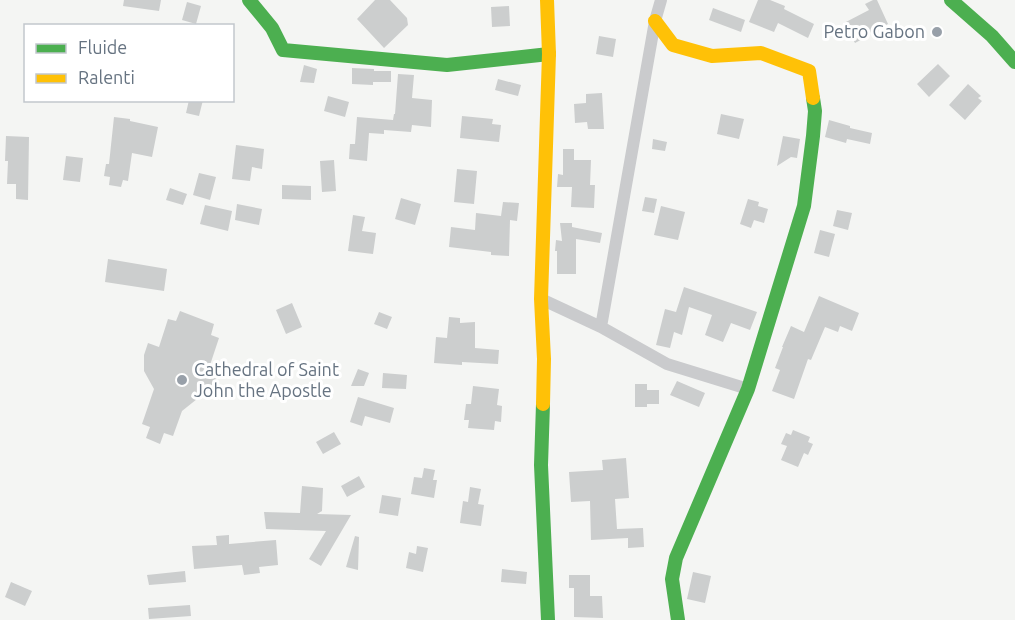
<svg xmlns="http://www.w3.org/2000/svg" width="1015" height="620" font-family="Ubuntu,sans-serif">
<rect width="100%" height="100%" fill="#f4f5f3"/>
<path fill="#cccece" d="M124 0H161L159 11 123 6Z
M375 0H390L407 18 408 25 384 48 357 19Z
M758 0H770L785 6 784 9 814 24 808 38 778 23 774 32 749 22Z
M873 0H877L888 24 867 34 868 36 855 43 844 23 869 10 865 4Z
M187 2 201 6 196 24 182 20Z
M509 6 510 26 492 27 491 7Z
M713 8 745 20 741 32 709 20Z
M599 36 616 39 613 57 596 54Z
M938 64 950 76 929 97 917 84Z
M304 65 317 69 314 83 300 82Z
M352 68 374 69V71H391V82H373V85L352 84Z
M398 74 414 75 412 98 432 100 431 127 412 125 411 132 384 130V134L369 133 367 161 349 159 350 144H355L357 117 393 120 394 114H395Z
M498 79 521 85 518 96 495 90Z
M968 84 981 96 978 98 982 101 965 120 949 105Z
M602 93 604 129H588L587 122 575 123 574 104 586 103V94Z
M328 96 349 102 345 117 324 111Z
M189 100H203L199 116 186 113Z
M721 114 744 119 739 139 717 134Z
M462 116 493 119 492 124 501 125 499 142 460 138Z
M114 117 130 119V121L158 127 152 157 132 153 128 181 123 180 121 187 109 185 110 177 104 176 106 164H109Z
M829 120 850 126V128L872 133 870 144 847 139 846 143 825 137Z
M6 136 29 137 28 200 16 199V184H7L8 161H5Z
M783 136 800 139 797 158 791 157 777 166Z
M653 139 667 142 665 151 652 149Z
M236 145 264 149 262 169 252 167 250 181 232 179Z
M563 149H574V160H591L590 185H595L594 208 571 207 572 187H557L558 174 563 175Z
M66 156 83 158 80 182 63 180Z
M334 160 336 191 322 192 320 161Z
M457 169 477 171 474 204 454 202Z
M199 173 216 177 210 200 193 195Z
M282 185 311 186V200L282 199Z
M170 188 187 194 183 205 166 200Z
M645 197 657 199 654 213 642 211Z
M401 198 421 204 415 225 395 219Z
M748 199 759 202 758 206 768 209 764 223 754 220 751 228 740 224Z
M503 202 519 203 517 221 510 220 509 256 491 255V252L449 247 451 227 475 230 476 213 501 216Z
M237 204 262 209 259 225 235 220Z
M205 205 232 211 228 231 200 224Z
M661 206 685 212 678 240 654 235Z
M837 210 852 213 848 230 833 226Z
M353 215 365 217 362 231 376 233 373 254 348 251Z
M560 223H572V227L602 233 600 243 576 239V274H557V251H555L556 240 562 241Z
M820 230 835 234 829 257 814 253Z
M108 259 167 269 164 291 105 282Z
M684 287 757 312 750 330 731 323 723 342 705 335 712 315 689 307 682 335 674 332 670 348 656 345 665 309 676 312Z
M819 296 859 313 852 331 840 326 838 332 825 327 811 360 808 359 794 399 772 391 780 370 775 368 783 347H782L791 326 804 332Z
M292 303 302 327 286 334 276 310Z
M180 311 214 324 211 335 219 338 209 368 220 373 212 387 182 411 173 436 164 433 160 444 146 438 150 427 142 424 154 389 144 371V355L148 343 159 347 168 319 176 321Z
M379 312 392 317 387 329 374 324Z
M449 317 460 318V323L475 322V348L499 350 498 364 462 362V365L434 363 436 337 447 338Z
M358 369 369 373 364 386H351Z
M383 373 407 375 406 389 382 388Z
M677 381 705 393 699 407 670 395Z
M635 384H647V390H659V404H647V407H635Z
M473 386 499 389 497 405 502 406 501 422 495 421 494 430 468 428 469 420H464L466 404H471Z
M358 397 394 408 390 423 365 416 362 426 350 422Z
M793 430 810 437 808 442 813 444 808 455 804 453 798 467 781 460 787 446 781 444 786 433 791 435Z
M334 432 341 444 323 454 316 442Z
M626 458 629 498 615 499 617 529 643 528 644 547 628 548V538L591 540 590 501 571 502 569 472 603 470 602 460Z
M424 468 435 470 433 480H437L434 498 411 494 414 477 422 478Z
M359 476 365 487 347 497 341 486Z
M302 486 323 488 322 511 317 514 351 515 321 566 309 559 326 531 266 529 264 512 300 513Z
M470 487 481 489 478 504 484 505 481 526 460 523 463 501 468 502Z
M382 495 401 498 398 516 379 513Z
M229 535V544L276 540 278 565 259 567 260 573 244 575 242 565 194 569 192 546 217 545 216 536Z
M355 536 359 537 358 570 346 567Z
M417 546 428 548 423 572 406 568 409 552 416 554Z
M502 569 527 572 526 584 501 582Z
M185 571 186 582 149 585 147 575Z
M693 572 711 576 705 603 687 599Z
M569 575H590V596H602L603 618 574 617V588H569Z
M11 582 32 591 25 606 5 597Z
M190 605 191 616 149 619 148 608Z"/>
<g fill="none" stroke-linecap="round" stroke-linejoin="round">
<path stroke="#cacbcd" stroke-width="12" d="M541 299 601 327 667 364 748 389
M601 327 655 21 661 0"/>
<path stroke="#4caf50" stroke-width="14" d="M249 0 272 28 283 50 447 65 549 54
M951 0 992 36 1015 62
M543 404 541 465 548 620
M678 620 672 579 676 558 748 389 804 206 813 136 815 111 813 98"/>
<path stroke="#ffc107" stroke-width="14" d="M655 21 673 45 712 56 761 53 809 71 813 98
M543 404 544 359 541 299 549 54 547 0"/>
</g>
<g fill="#98a0a9" stroke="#fff" stroke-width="2">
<circle cx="937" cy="32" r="6"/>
<circle cx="182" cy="380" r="6"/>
</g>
<g text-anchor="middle" stroke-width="6" stroke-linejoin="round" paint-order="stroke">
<g font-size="18" fill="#667381" stroke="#fff" text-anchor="end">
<text x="925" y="38">Petro Gabon</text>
<text x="194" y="376" text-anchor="start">Cathedral of Saint<tspan x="194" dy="21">John the Apostle</tspan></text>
</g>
</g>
<rect x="24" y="24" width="210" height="78" fill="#ffffff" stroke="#c2c7cd" stroke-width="1.5"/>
<rect x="36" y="44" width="30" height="9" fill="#4caf50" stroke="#c2c7cd" stroke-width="1.5"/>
<text x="78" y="54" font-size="18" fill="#667381">Fluide</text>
<rect x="36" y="74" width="30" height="9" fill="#ffc107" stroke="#c2c7cd" stroke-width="1.5"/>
<text x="78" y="84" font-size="18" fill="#667381">Ralenti</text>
</svg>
